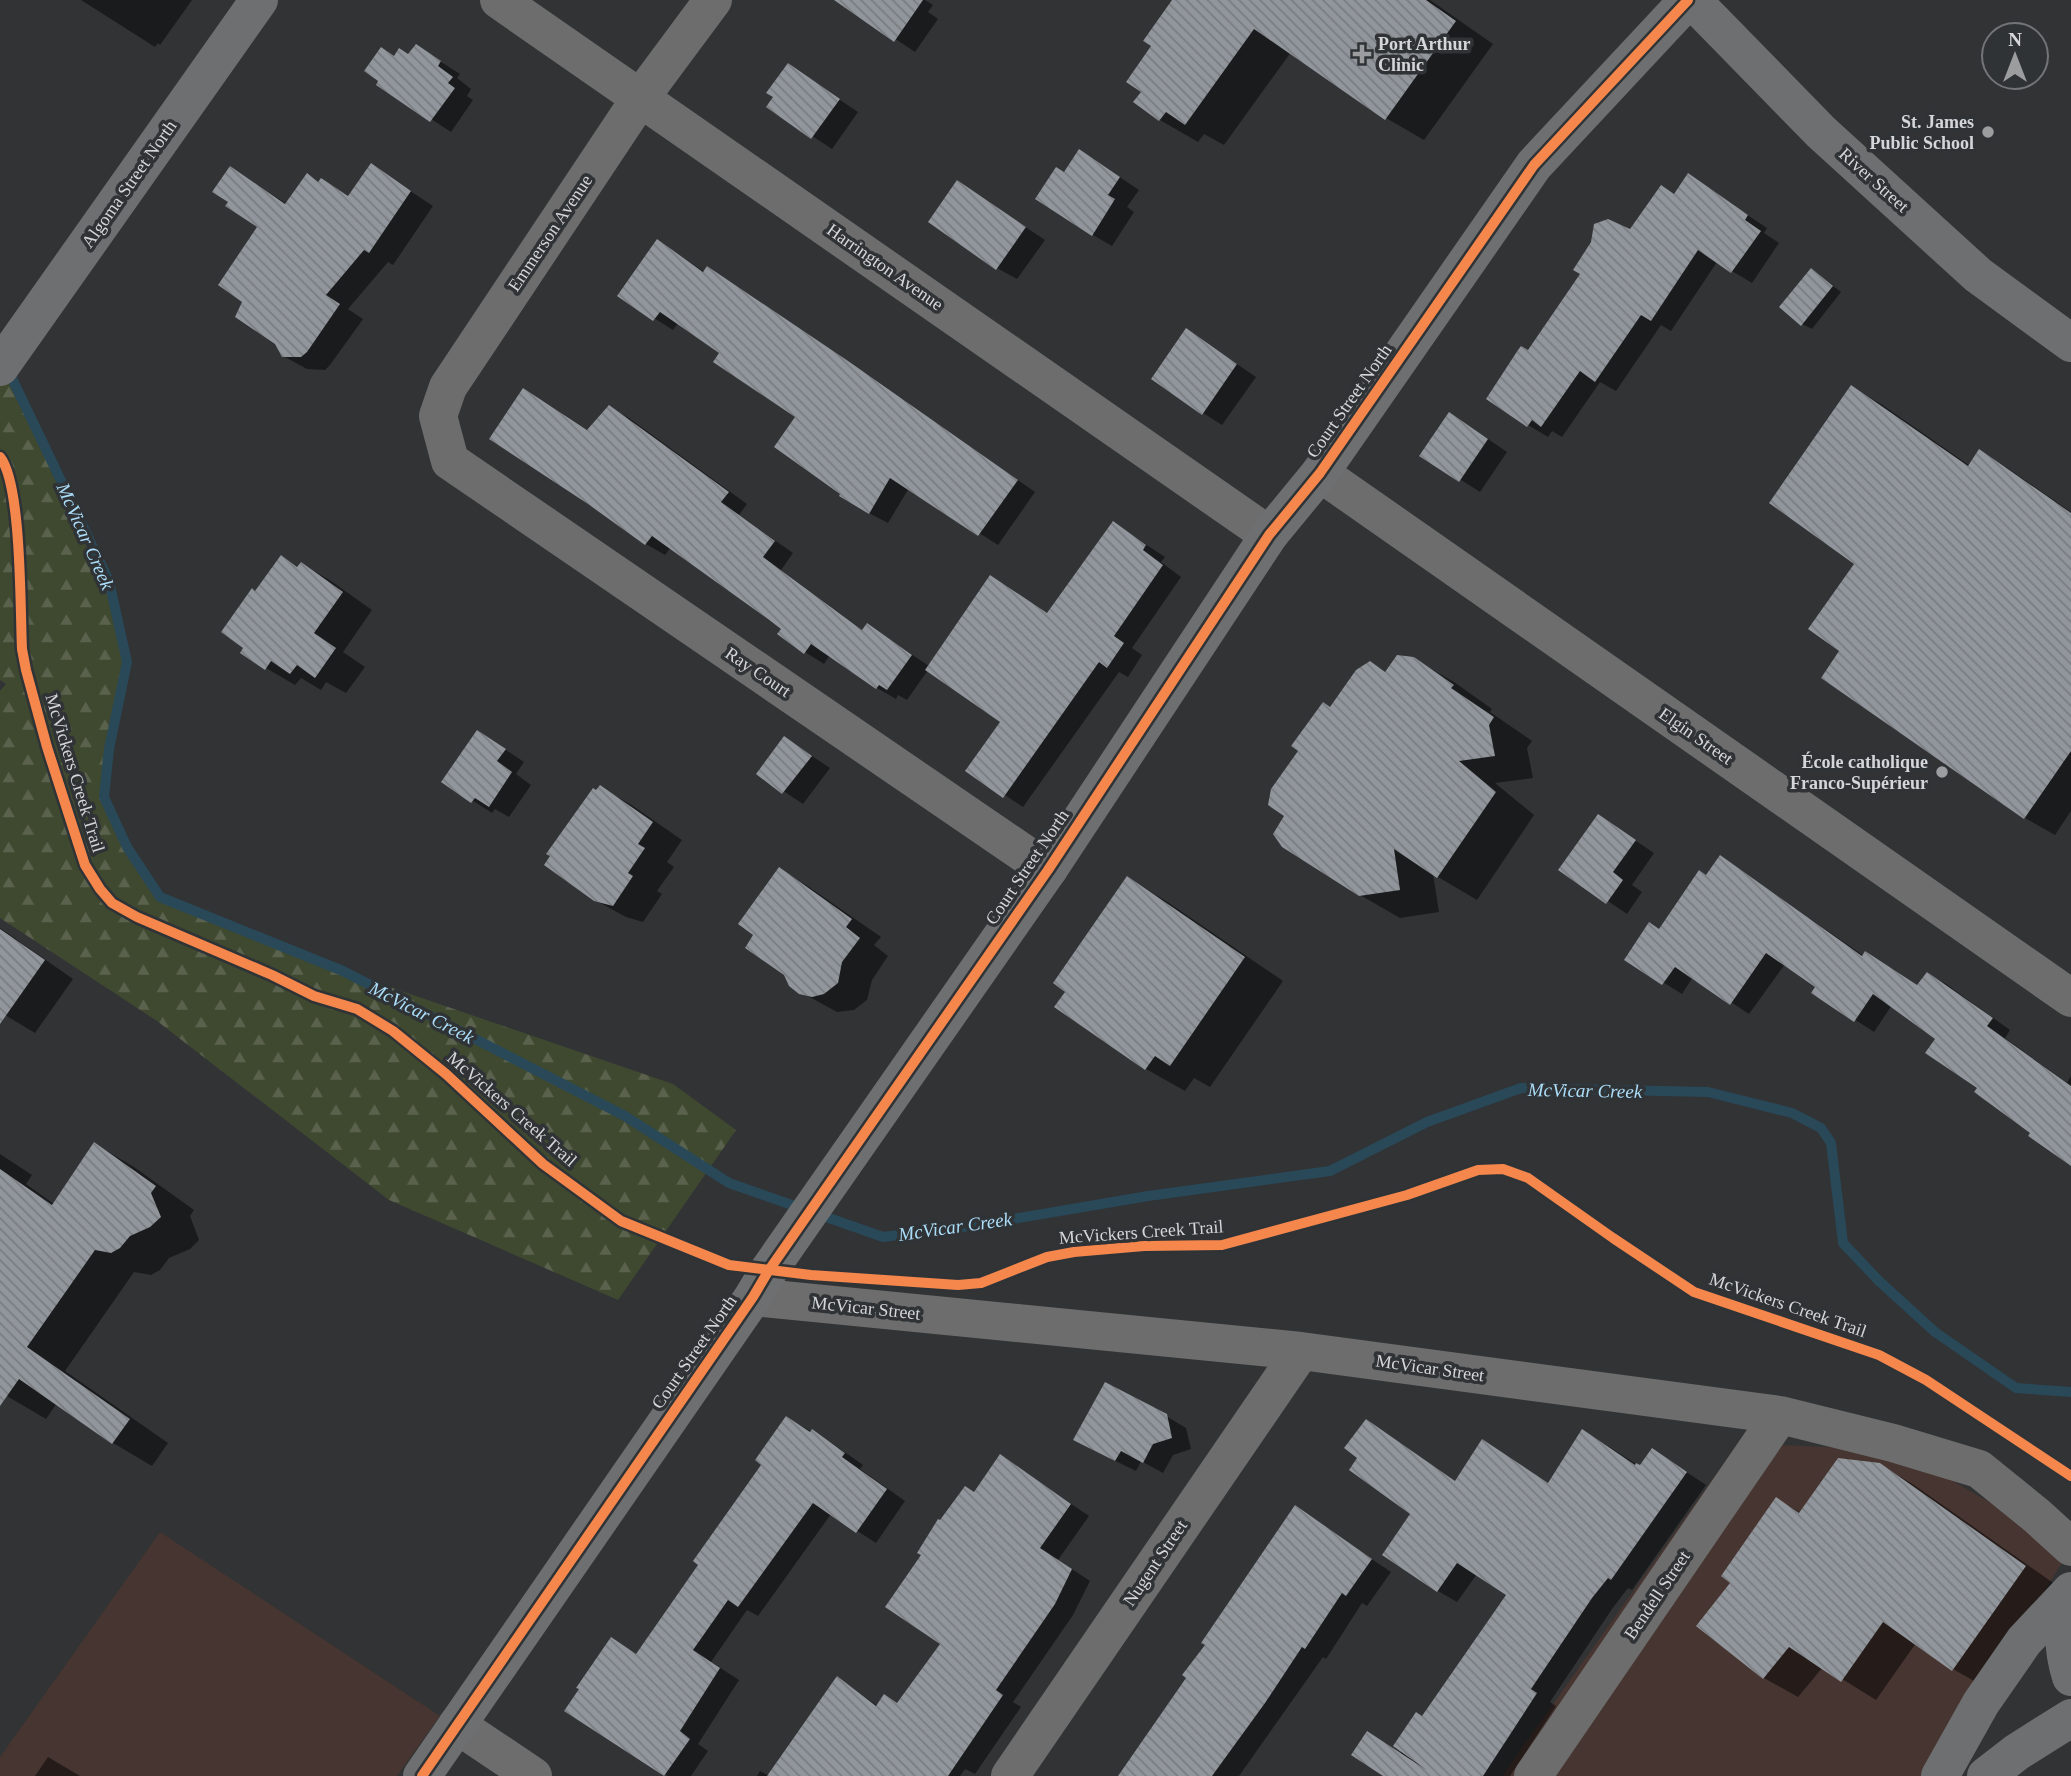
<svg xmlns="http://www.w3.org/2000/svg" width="2071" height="1776" font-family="'Times New Roman',serif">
<defs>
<pattern id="forest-firs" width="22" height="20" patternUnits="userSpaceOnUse" patternTransform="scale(1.75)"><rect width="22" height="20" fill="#3f4930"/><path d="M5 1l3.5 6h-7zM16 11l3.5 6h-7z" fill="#5a624d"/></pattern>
<pattern id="building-back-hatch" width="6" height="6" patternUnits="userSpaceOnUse" patternTransform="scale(1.75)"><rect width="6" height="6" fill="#91969c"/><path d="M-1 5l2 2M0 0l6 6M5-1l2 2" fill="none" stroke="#797c81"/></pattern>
</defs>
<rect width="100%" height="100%" fill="#313335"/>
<path fill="#463530" d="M1738 1443 1847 1448 1939 1473 2071 1549 1933 1767 1959 1776H1502Z
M160 1532 440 1716 397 1776H0V1757Z"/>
<path fill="url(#forest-firs)" d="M0 353 44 449 109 581 127 662 109 749 104 797 127 847 160 897 343 971 673 1084 736 1130 618 1300 389 1200 157 1021 0 918V691L6 684 0 680Z"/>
<path fill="#0007" d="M81 0H192L160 45 158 43 155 47Z
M845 0H925L933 5 928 12 938 19 915 52 843 4Z
M1174 0H1430L1493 44 1424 140 1386 118 1291 52 1224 145 1204 134 1198 142 1160 120 1136 102 1143 92 1153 46Z
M416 46 460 74 457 78 471 89 467 96 473 100 451 132 378 84 409 56Z
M788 65 858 112 832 149 768 107 775 97Z
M1099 163 1139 190 1127 207 1134 212 1112 246 1093 235 1064 174Z
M372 166 433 206 393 265 388 262 348 309 363 319 330 365 325 370 307 369 283 356 276 343 244 301 260 227 230 202V168L287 204 322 180 350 197Z
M1689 176 1767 228 1764 233 1779 243 1752 283 1717 262 1671 331 1661 325 1616 391 1600 382 1562 437 1552 431 1548 437 1528 425V352L1630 232 1675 195Z
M958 182 1045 240 1017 279 997 268Z
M657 241 705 272 726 279 870 376 1035 492 998 545 909 488 888 523 869 513 798 417 722 353 679 322 673 330 619 296Z
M1820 276 1841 292 1812 329 1802 324Z
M1187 330 1256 377 1222 425 1203 413Z
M1851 387 1881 404 1970 466 1980 452 2009 469 2071 512V811L2055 835 2025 818 1823 677 1841 650 1856 564Z
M543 401 589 431 609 407 629 418 747 504 739 515 793 553 781 570 864 631 868 625 929 666 1049 615 1113 523 1165 557 1161 562 1181 577 1132 648 1142 655 1128 677 1119 672 1023 807 968 770 1002 722 928 670 907 700 898 695 896 699 877 688 830 655 824 664 805 652 783 628 671 547 665 555 646 544Z
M1469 426 1507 452 1480 492 1422 455Z
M281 557 299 568 302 564 331 581 372 610 343 652 365 667 346 693 326 682 321 690 301 678 295 685 266 668 256 593Z
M1414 659 1454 682 1492 709 1490 712 1532 741 1527 748 1533 778 1495 783 1534 815 1477 900 1433 874 1439 912 1400 918 1360 895 1286 816 1331 709Z
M785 738 830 768 803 804 758 774Z
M497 744 524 762 516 774 531 785 509 817 495 809 492 813 444 782Z
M600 787 630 804 682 840 667 862 674 867 657 891 662 894 643 922 626 917 595 900Z
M1599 816 1654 853 1632 885 1642 892 1627 914 1561 869Z
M1721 857 1864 956 1918 987 1927 974 1946 984 2010 1030 2005 1038 2067 1083 2071 1076V1163L1979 1087 1937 1039 1892 1005 1874 1032 1814 993 1817 987 1785 964 1749 1014 1693 977 1682 994 1626 959 1660 931 1707 877Z
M779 869 809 887 881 937 874 945 888 956 872 980 867 1000 854 1010 837 1012 795 989 756 935Z
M1127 878 1166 901 1283 981 1210 1087 1194 1078 1185 1091 1146 1069 1067 992Z
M0 928 73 979 35 1033 0 1012Z
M95 1144 134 1167 194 1210 190 1216 199 1240 190 1249 169 1258 160 1270 151 1275 134 1272 65 1371 168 1443 152 1466 113 1443 57 1403 46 1419 0 1392V1154L32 1175 26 1184 54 1204Z
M1166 1416 1186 1428 1191 1449 1173 1455 1163 1473 1141 1461 1136 1471 1095 1451Z
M787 1418 832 1443 863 1465 860 1469 905 1501 876 1543 831 1514 758 1616 747 1610 711 1662 739 1680 698 1744 708 1751 691 1776H668L567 1711 637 1655 700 1564 764 1465Z
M1367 1421 1456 1482 1549 1484 1603 1443 1641 1467 1653 1450 1706 1485 1632 1590 1628 1588 1612 1609 1550 1702 1556 1706 1510 1776H1439L1420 1763 1412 1776H1386L1423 1718 1508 1595 1477 1574 1457 1602 1438 1591 1413 1513 1360 1457Z
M1001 1456 1089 1516 1058 1560 1090 1581 1073 1615 1013 1702 1021 1707 975 1774 965 1769 960 1776H757L760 1771 769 1776 837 1678 878 1706 899 1704 942 1643 975 1494Z
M1879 1464 1914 1485 2059 1587 1988 1689 1953 1669 1916 1643 1876 1700 1823 1667 1798 1697 1764 1678 1698 1625 1733 1582 1777 1499 1801 1513Z
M1296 1508 1391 1572 1367 1606 1362 1603 1326 1659 1323 1657 1239 1776H1120L1188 1677Z
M48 1757 80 1776H35Z"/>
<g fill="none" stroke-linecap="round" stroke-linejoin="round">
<path stroke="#294959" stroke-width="10" d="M7 368 109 581 127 662 109 749 104 797 127 847 160 897 343 971 625 1116 729 1183 883 1237 978 1225 1148 1196 1330 1171 1427 1122 1521 1088 1708 1092 1792 1113 1821 1128 1831 1143 1843 1243 1879 1281 1935 1332 2016 1388 2071 1392"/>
</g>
<path fill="url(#building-back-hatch)" d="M834 0H923L894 42Z
M1172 0H1426L1456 21 1385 120 1254 29 1185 125 1166 112 1159 121 1133 102 1141 92 1126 82 1151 46 1143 41Z
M416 44 441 61 438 66 453 77 448 83 455 88 430 122 376 85 378 81 364 71 381 47 394 56 399 48 408 54Z
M788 63 840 99 811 139 766 107 773 97 766 93Z
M1079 149 1120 177 1108 195 1115 199 1092 236 1035 199 1056 167 1064 172Z
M371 163 411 191 369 253 364 250 326 295 340 304 307 352 301 357H282L275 344 235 317 242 302 218 285 257 227 225 206 228 202 212 192 230 166 285 204 307 173 318 182 321 178 348 196Z
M1688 173 1748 215 1745 220 1761 231 1731 273 1698 250 1651 321 1641 315 1595 382 1580 371 1541 427 1532 420 1527 427 1486 399 1518 350 1521 346 1528 350 1580 274 1573 270 1591 242 1594 224 1608 219 1630 229 1661 185 1674 194Z
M957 180 1026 227 996 270 928 222Z
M657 239 703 272 707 266 851 363 1018 480 978 536 890 478 869 514 839 496 840 494 774 447 795 417 713 362 719 353 660 312 653 321 617 296Z
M1811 268 1833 286 1801 326 1779 307Z
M1186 328 1237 364 1202 415 1151 379Z
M1851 385 1968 466 1979 449 2071 513V751L2024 819 1821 678 1839 651 1808 629 1854 564 1769 503Z
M523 388 587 430 609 405 729 492 721 502 775 541 763 557 862 630 867 623 912 655 887 690 879 685 876 689 811 644 804 654 777 634 781 629 768 619 652 536 645 545 588 504 489 439Z
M1449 412 1488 439 1459 482 1419 456Z
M1113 521 1146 545 1143 550 1163 565 1114 636 1124 643 1107 668 1099 662 1003 798 965 771 1000 722 925 670 990 575 1047 613Z
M281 555 297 567 301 562 343 592 314 633 336 648 315 678 297 665 290 674 271 661 265 670 240 653 243 648 221 632 252 588 255 591Z
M1397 655 1414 657 1454 685 1451 688 1494 717 1489 725 1495 756 1459 761 1496 792 1437 878 1394 849 1400 890 1359 896 1282 847 1273 834 1284 816 1268 805 1271 789 1298 751 1291 746 1323 702 1330 707 1356 670 1370 661 1385 672Z
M477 730 506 749 497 761 512 772 489 807 475 798 471 803 441 782Z
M784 736 812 756 782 794 756 774Z
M600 785 653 822 638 844 645 848 628 873 633 876 613 906 594 901 544 865 550 856 546 854 593 788 596 790Z
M1598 814 1636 840 1613 872 1623 880 1606 904 1558 870Z
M1720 855 1862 956 1865 951 1917 985 1927 972 1993 1018 1987 1026 2071 1086V1166L2028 1136 2030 1133 1974 1092 1977 1088 1925 1053 1935 1039 1873 994 1854 1022 1811 993 1815 987 1766 953 1730 1005 1675 967 1662 985 1624 960 1649 922 1659 929 1699 870 1706 875Z
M779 867 852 919 846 927 860 938 842 962 838 983 824 994 812 997 799 994 789 986 784 975 745 948 753 935 738 924Z
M1127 876 1245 957 1170 1066 1155 1056 1145 1070 1054 1007 1065 992 1053 983Z
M0 929 45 960 0 1024Z
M94 1142 156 1186 151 1193 161 1217 150 1227 130 1236 120 1248 111 1253 95 1250 27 1347 130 1419 112 1444 19 1379 0 1406V1169L52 1205Z
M1105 1382 1167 1414 1172 1438 1153 1444 1143 1463 1121 1451 1115 1461 1073 1440Z
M786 1416 810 1432 812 1429 845 1453 842 1457 887 1489 856 1533 813 1503 738 1607 728 1600 693 1650 720 1668 680 1731 690 1739 664 1776 564 1711 579 1689 576 1688 611 1637 636 1654 698 1565 693 1561 761 1465 755 1460Z
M1366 1419 1455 1481 1482 1439 1548 1483 1582 1429 1635 1465 1636 1463 1640 1465 1652 1448 1687 1472 1611 1580 1608 1578 1592 1598 1531 1689 1537 1693 1483 1776H1383L1351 1755 1367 1731 1428 1771 1393 1746 1416 1712 1422 1716 1506 1595 1457 1563 1437 1592 1382 1555 1410 1514 1349 1470 1357 1458 1344 1448Z
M1000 1454 1071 1504 1040 1548 1072 1569 1055 1604 996 1690 1003 1695 948 1776H767L837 1676 876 1706 884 1694 897 1703 940 1644 885 1607 921 1555 917 1553 938 1519 940 1520 965 1486 974 1492Z
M1838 1458 1880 1463 2026 1566 1952 1671 1883 1622 1841 1682 1789 1647 1763 1679 1696 1626 1730 1583 1721 1576 1776 1497 1799 1513Z
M1295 1505 1372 1559 1346 1596 1342 1593 1305 1649 1302 1647 1265 1703 1212 1776H1118L1186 1678 1182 1675 1205 1645 1201 1643Z"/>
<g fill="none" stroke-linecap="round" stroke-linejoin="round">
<path stroke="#6c6d6c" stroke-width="38" d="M499 0 1269 535
M713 0 641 97 448 387 438 416 450 461 1048 870
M1320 473 2071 998
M753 1297 1301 1351 1780 1415 1893 1443 1979 1469 2037 1516 2071 1547
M457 1725 533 1776
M1010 1776 1301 1351
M1533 1776 1780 1415"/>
<path stroke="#6e6f70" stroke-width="38" d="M1692 0 1821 132 1978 275 2071 343
M0 367 259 0
M2071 1600C2061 1625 2063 1651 2071 1677
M422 1776 753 1297 769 1270 1048 870 1269 535 1320 473 1534 165 1688 0
M1940 1776 1981 1703 2024 1641 2071 1591
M1986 1776 2017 1752 2071 1718"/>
<defs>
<path id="cycleway" d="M0 457C22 484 20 610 22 649L26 670 47 747 85 865 100 889 112 903 137 917 272 975 314 996 357 1009 393 1031 446 1074 543 1164 621 1221 729 1265 811 1275 958 1285 981 1283 1047 1257 1074 1252 1144 1246 1222 1245 1407 1195 1478 1170 1503 1169 1528 1178 1613 1238 1694 1292 1879 1355 1926 1380 2071 1476
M422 1776 753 1297 769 1270 1048 870 1269 535 1320 473 1534 165 1688 0"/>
</defs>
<use href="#cycleway" stroke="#303336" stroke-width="15"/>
<use href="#cycleway" stroke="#f5874c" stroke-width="10"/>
</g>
<g fill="#9b9d9f" stroke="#303336" stroke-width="2.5">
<path d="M1358.5 43.5h7v7h7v7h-7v7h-7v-7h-7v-7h7z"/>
<circle cx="1988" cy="132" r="7"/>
<circle cx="1942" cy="772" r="7"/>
</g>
<g text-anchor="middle" stroke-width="7" stroke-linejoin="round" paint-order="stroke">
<g font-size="18" font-weight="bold" fill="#d4d6d8" stroke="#303336" text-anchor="end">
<text x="1378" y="50" text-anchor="start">Port Arthur<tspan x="1378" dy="21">Clinic</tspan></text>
<text x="1974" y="128">St. James<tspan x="1974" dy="21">Public School</tspan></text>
<text x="1928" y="768">École catholique<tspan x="1928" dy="21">Franco-Supérieur</tspan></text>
</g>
<g font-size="18" fill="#d4d6d8" stroke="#303336">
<text transform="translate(1874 180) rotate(42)" y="6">River Street</text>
<text transform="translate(129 184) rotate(-55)" y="6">Algoma Street North</text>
<text transform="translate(550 233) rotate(-56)" y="6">Emmerson Avenue</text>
<text transform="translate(885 267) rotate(35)" y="6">Harrington Avenue</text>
<text transform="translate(1349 401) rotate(-55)" y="6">Court Street North</text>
<text transform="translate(758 672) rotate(34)" y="6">Ray Court</text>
<text transform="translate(1696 736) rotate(35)" y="6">Elgin Street</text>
<text transform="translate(75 773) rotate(73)" y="6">McVickers Creek Trail</text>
<text transform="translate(1027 867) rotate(-56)" y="6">Court Street North</text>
<text transform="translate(512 1109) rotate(41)" y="6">McVickers Creek Trail</text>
<text transform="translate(1141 1232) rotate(-4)" y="6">McVickers Creek Trail</text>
<text transform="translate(1788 1305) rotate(19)" y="6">McVickers Creek Trail</text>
<text transform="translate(866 1308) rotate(6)" y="6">McVicar Street</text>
<text transform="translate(694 1352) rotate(-55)" y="6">Court Street North</text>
<text transform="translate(1430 1368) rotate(8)" y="6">McVicar Street</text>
<text transform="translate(1155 1563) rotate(-56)" y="6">Nugent Street</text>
<text transform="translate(1657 1595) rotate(-56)" y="6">Bendell Street</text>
</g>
<g font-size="19" font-style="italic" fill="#abddf9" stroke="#303336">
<text transform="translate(86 536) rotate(66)" y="7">McVicar Creek</text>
<text transform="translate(422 1012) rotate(27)" y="7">McVicar Creek</text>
<text transform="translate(1585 1090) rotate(1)" y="7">McVicar Creek</text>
<text transform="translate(955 1226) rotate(-8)" y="7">McVicar Creek</text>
</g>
</g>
<g transform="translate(2015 56)"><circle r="33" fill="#303336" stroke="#727477" stroke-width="2"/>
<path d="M0-5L12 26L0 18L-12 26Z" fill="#9b9d9f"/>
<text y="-10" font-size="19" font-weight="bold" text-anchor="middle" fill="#d4d6d8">N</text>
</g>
</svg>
